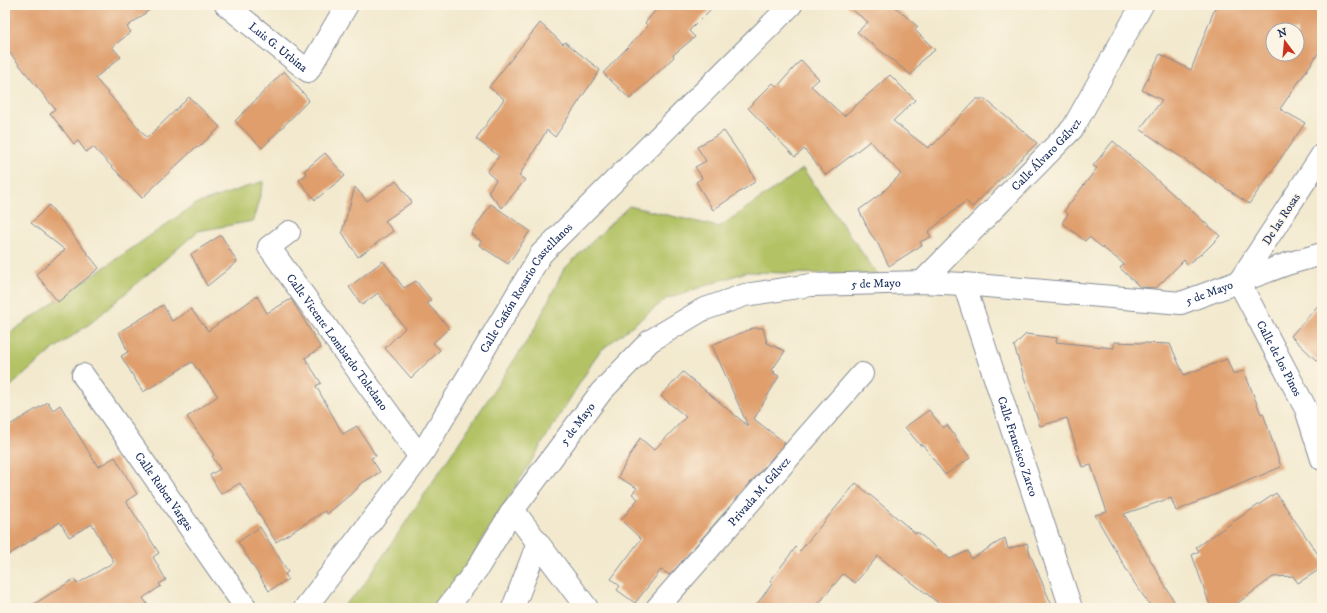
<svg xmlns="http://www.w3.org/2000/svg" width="1327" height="613" font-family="'IM FELL DW Pica',serif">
<rect width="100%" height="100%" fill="#fcf5e5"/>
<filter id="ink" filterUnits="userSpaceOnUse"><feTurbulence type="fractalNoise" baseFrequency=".025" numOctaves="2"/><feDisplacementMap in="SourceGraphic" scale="8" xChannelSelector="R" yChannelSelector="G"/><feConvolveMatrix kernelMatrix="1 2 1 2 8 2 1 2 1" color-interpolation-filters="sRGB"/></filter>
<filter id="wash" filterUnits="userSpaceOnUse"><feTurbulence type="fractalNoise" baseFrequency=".012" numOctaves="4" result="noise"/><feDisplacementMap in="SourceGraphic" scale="16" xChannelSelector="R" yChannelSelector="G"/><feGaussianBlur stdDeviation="0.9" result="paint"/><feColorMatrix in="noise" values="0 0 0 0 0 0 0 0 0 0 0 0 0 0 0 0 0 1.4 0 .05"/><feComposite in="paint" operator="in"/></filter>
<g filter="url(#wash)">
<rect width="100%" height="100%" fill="#f2e9ce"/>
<path fill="#b3c265" stroke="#677862" d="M803 169 878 275 746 272 666 299 599 352 440 608H341L361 589 533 332 564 269 629 206 719 227Z
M264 181 253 221 198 231 92 322 51 351 5 391V334H8L196 204Z"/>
<g id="blocks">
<path fill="#df9e6c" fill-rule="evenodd" d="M5 5H156L127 27 131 32 112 47 121 57 95 78 147 138 189 97 220 127 198 148 197 146 142 198 93 147 86 152 78 141 74 144 50 113 55 109 5 47Z
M660 5H715L689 31 695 37 673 55 674 57 630 99 603 73 648 26 645 23Z
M846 5H893L918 27 915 30 935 50 923 59 911 75 857 32 868 22Z
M1216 5H1322V48L1280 109 1305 123 1249 204 1140 129 1162 100 1142 90 1160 54 1191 70ZM1273 30H1297V54H1273Z
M540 23 563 44 565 42 600 70 555 137 547 130 519 176 525 180 502 208 488 192 496 180 487 172 499 156 476 139 504 99 489 87Z
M801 60 819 79 811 86 844 116 890 75 915 100 893 121 928 148 932 144 933 145 976 99H985L1037 143 972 207 966 201 928 232 931 237 920 242 922 245 889 266 877 242 870 233 859 210 882 193 901 174 870 141 826 175 804 149 795 157 748 108 773 83 777 87Z
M284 71 309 100 262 148 235 121Z
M724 131 748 166 756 181 713 210 696 182 702 178 695 167 706 161 697 147Z
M1113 141 1220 236 1204 252 1187 264 1184 260 1156 288 1140 287 1120 268 1124 264 1089 237 1085 241 1062 223 1068 214 1064 211 1097 168 1093 166Z
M325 153 345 176 315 200 299 180 307 174 304 171Z
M396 181 412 202 385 221 393 231 358 257 342 232 355 187 367 201Z
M491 204 530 231 508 264 479 245 481 241 471 234Z
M49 205 99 268 58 302 36 274 65 250 31 223Z
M221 235 237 262 207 286 191 254Z
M383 261 404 288 416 281 431 300 427 303 449 328 433 343 440 350 411 378 385 348 405 328 378 293 362 305 349 287Z
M257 296 267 313 291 299 293 302 321 348 305 358 321 383 316 386 343 434 357 426 376 456 371 458 380 472 359 485 357 489 327 514 325 511 276 542 240 483 221 494 210 475 220 469 212 456 214 455 187 417 218 396 192 362 143 392 121 356 128 352 119 332 163 305 172 321 191 309 208 331Z
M1322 301V366L1291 336Z
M753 328H763L767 343 785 351 772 370 775 372 773 373 779 376 754 419 785 443 670 575 661 570 635 603 617 590 620 586 611 579 641 539 621 520 638 499 632 494 637 488 618 477 640 438 654 450 686 417 661 396 683 372 748 426 712 345Z
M1026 334 1057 338 1056 342 1114 348V342L1170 344 1184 375 1227 359 1233 374 1244 371 1261 414 1263 413 1281 467 1176 511 1171 498 1124 514 1178 608H1152L1133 581 1095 515 1107 512 1091 465 1082 467 1067 418 1040 426 1014 346Z
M48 402 53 410 60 405 98 467 115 457 137 494 126 501 159 553 153 557 166 580 159 584 161 586 143 598 150 608H28L74 579 77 584 114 562 92 524 69 537 60 522 5 557V428Z
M929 410 943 428 947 425 970 458 945 475 923 445H920L905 427Z
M856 483 916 534 917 532 950 559 968 551 971 559 1005 538 1008 549 1027 543 1030 554 1053 608H945L878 556 855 583 843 574 815 608H754L772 584 770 581 796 547 800 551Z
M1276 493 1322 560V568L1298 583 1293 576 1273 577 1231 608H1211L1192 555 1199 551 1196 547Z
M260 527 288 572 285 574 288 579 269 591 238 542Z"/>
</g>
</g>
<g filter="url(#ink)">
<use href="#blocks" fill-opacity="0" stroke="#868c96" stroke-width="1"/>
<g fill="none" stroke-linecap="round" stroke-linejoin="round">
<defs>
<g id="minor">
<path id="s1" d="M226 5 308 71 347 5"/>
<path id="s2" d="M1322 155 1239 282 1306 409 1322 459"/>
<path id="s3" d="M289 232 269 247 420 457"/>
<path id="s4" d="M922 282 1073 128 1142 5"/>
<path id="s5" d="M964 284 1071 608"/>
<path id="s6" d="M83 375 246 608"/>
<path d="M513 510 587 608"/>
<path id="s7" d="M305 608 420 457 541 254 791 5"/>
<path id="s8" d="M447 608 477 569 513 510 601 392 650 341 702 310 745 295 811 285 922 282 964 284 1181 303 1287 264 1322 254"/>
<path d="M513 608 538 543"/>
<path id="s9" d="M657 608 862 374"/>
</g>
</defs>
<use href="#minor" stroke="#868c96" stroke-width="24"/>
<use href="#minor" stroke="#fff" stroke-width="22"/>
</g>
</g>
<g text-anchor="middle" stroke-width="3" stroke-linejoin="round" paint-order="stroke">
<g font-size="12" fill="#1b2f5e" stroke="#fcf5e5">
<text dy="4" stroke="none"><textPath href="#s1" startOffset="67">Luis G. Urbina</textPath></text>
<text dy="4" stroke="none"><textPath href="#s4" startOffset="178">Calle Álvaro Gálvez</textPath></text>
<text transform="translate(1281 219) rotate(-57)" y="4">De las Rosas</text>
<text dy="4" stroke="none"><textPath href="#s8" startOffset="574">5 de Mayo</textPath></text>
<text dy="4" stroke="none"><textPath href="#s7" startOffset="390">Calle Cañón Rosario Castellanos</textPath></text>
<text dy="4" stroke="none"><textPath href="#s8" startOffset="910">5 de Mayo</textPath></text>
<text dy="4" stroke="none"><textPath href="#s3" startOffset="142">Calle Vicente Lombardo Toledano</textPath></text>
<text dy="4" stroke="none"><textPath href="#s2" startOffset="238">Calle de los Pinos</textPath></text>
<text dy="4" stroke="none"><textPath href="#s8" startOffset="226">5 de Mayo</textPath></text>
<text dy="4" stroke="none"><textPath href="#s5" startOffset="171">Calle Francisco Zarco</textPath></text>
<text dy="4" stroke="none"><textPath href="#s6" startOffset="142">Calle Ruben Vargas</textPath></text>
<text dy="4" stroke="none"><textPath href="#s9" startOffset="155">Privada M. Gálvez</textPath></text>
</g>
</g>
<rect width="1327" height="613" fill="none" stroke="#fcf5e5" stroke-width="20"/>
<g transform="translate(1285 42) rotate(344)"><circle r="19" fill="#fcf5e5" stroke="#a2a6af"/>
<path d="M0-3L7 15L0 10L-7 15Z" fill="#c8321e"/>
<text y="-6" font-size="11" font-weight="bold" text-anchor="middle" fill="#1b2f5e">N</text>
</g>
</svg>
